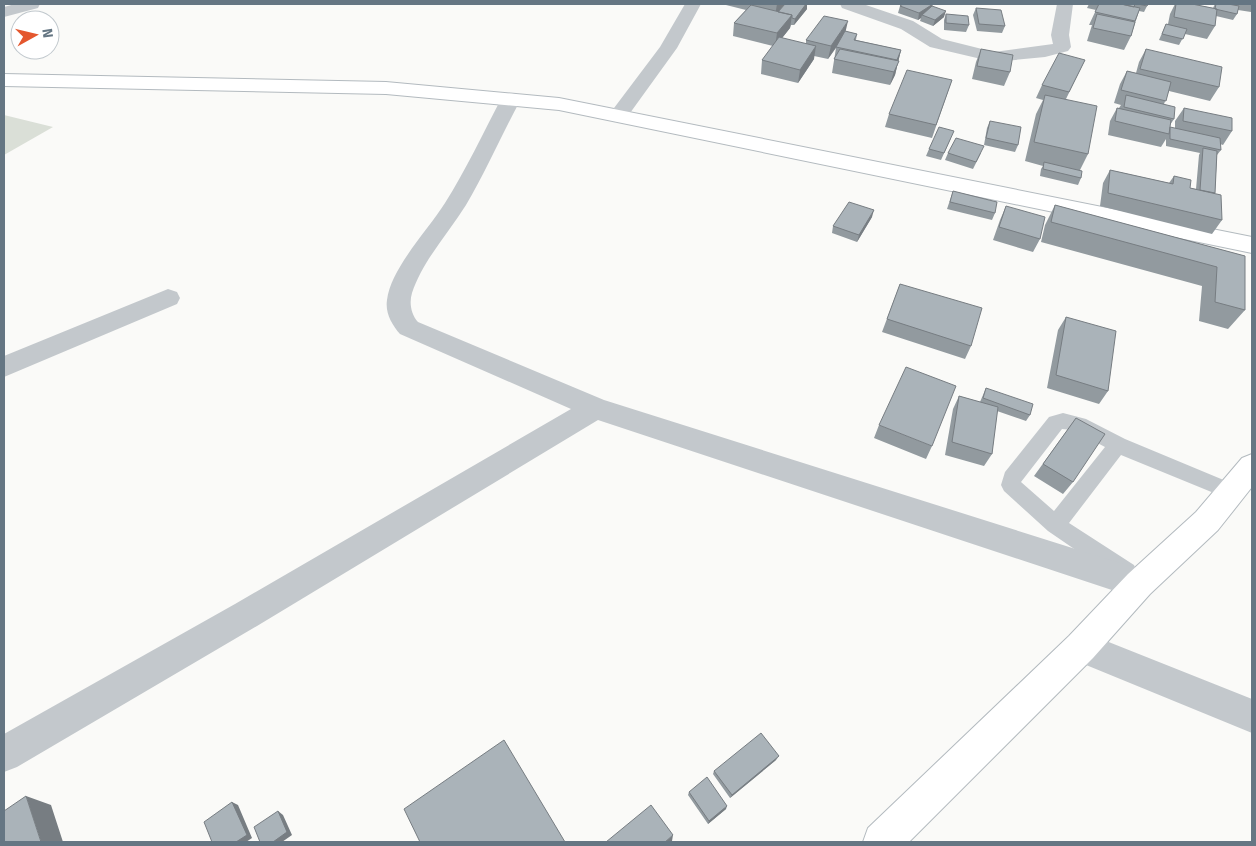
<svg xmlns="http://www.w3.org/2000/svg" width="1256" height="846" font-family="'Fira Sans',sans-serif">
<rect width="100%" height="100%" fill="#fafaf8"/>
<path fill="#dadfd7" d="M4 115 53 127 4 155Z"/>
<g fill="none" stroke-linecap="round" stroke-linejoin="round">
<defs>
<path id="secondary" d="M4 74 386 82 559 98 1252 237V253L559 110 386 94 4 86Z
M1252 454V487L1218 530 1150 594 1093 658 909 842H863L868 828 1069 636 1128 574 1196 512 1242 458Z"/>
</defs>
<use href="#secondary" stroke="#b3babf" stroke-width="2"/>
<path fill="#c3c8cc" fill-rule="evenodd" d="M1063 413 1086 419 1125 439 1238 486 1241 492 1238 498 1231 500 1121 455 1069 523 1134 565 1137 572 1134 579 1126 582 1118 579 1048 531 1004 491 1001 485 1005 472 1049 417ZM1062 429 1073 430 1105 447 1054 511 1021 482Z"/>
<path fill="#c3c8cc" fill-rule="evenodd" d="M15 4H40L38 8 4 17V7Z
M685 4H701L677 48 625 120 618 122 611 120 608 116 660 47Z
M840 4H863L913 21 942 39 994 52 1053 44 1051 35 1057 4H1073L1069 35 1071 47 1068 51 1045 57 994 62 930 47 901 29 842 8Z
M511 93 518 95 521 99C502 134 486 171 466 205 448 234 423 260 412 293 409 303 411 314 418 322L604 400 1139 569 1150 574 1155 584 1150 594 1139 599 598 420 257 626 17 767 4 772V734L235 604 571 409 400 334C392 325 385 313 387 300 391 268 428 230 445 203 466 170 483 133 501 99L504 95Z
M168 289 177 292 180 298 177 304 4 377V356Z
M1081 631 1252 699V733L1069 658 1064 647 1069 636Z"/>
<use href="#secondary" fill="#fff" fill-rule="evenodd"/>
</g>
<path fill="#929a9f" d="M722 4H807V9L794 25H791L790 28 782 38 806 44V40L846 32 857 34 856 40 901 50 895 75 890 85 832 73 836 48 828 59 814 56V59L798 83 761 74 762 60 773 46 733 36 734 23 746 10Z
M1089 4H1148L1144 12 1139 11 1131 36 1124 50 1087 41 1092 25H1089L1096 10 1087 8Z
M1175 4H1192L1213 8 1215 4H1252V9L1251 12 1238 10 1237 14 1233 20 1216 16 1215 26 1207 39 1185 34 1179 45 1159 40 1166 24H1168L1170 14Z
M900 6H932L944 17 933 26 920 21 921 18 918 20 898 13Z
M976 8 1005 26 1002 33 977 31 973 15Z
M946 14 969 25 966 32 944 30V20Z
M981 49 1010 72 1004 86 972 79 976 62Z
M1146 49 1219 87 1210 101 1169 91 1164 104 1174 119 1170 125V128H1175V121L1184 108 1232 131 1223 145 1220 144 1221 150 1217 155 1215 193 1222 220 1212 234 1100 206 1103 183 1110 170 1169 183 1174 176 1190 188 1196 189 1199 155 1200 153 1166 146V139L1161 147 1108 135 1110 121 1117 108H1119L1121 105 1114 103 1120 84 1127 71 1136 73 1139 62Z
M1085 60 1066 99 1088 154 1080 170 1081 178 1078 185 1040 176 1041 169 1043 166 1025 161 1036 114 1043 100 1036 98 1042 85Z
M952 80 932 138 885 127 889 114Z
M990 121 1018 145 1015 152 984 145 987 128Z
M951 138 941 160 926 156 929 149Z
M948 153H981L973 169 945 160Z
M953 191 995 213 992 220 947 209Z
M1055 205 1245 256V310L1228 329 1199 321 1202 286 1041 242 1045 225Z
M1006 206 1040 239 1033 252 993 240 1000 220Z
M872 217 857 242 832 233 833 226Z
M900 284 971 346 965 359 882 332Z
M1066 317 1108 391 1099 404 1047 388 1058 330Z
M986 388 1030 415 1026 421 997 411 992 454 984 466 945 455 953 409 959 396 980 402Z
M1076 418 1073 482 1063 494 1034 476Z
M879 425 932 446 926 459 874 438Z
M776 760 730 798 713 774 714 771Z
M689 792 726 809 708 824 688 795Z"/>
<path fill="#777d82" d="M777 4H785L775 16Z
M806 4H807V9L794 25 795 19Z
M933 4 931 10 922 15 921 18 918 20 919 13Z
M946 11 944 17 933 26 935 20Z
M792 15 790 28 775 47 777 33Z
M848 21 845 34 828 59 831 46Z
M816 46 814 59 798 83 800 70Z
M901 50 895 75 890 85 897 60Z
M874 210 872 217 857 242 859 235Z
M779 756 776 760 730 798 732 795Z
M26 796 51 805 63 842H41Z
M232 802 238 805 252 838 246 842H236Z
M727 806 726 809 708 824 709 821Z
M278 811 283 815 292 835 282 842H273Z
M673 835 672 841 670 842H665Z"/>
<path fill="#aab3b9" stroke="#777d82" d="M785 4H806L795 19 792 18V15L778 12Z
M903 4H933L919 13 900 6Z
M1099 4H1121L1140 8 1135 21 1095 12Z
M1121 4H1135L1134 7Z
M1138 4H1148L1147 6Z
M1176 4H1192L1217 9 1215 26 1174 17Z
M1216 4H1228L1239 6 1237 14 1215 9Z
M751 5 792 15 777 33 734 23Z
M932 6 946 11 935 20 922 15Z
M976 8 1001 10 1005 26 979 24Z
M946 14 968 16 969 25 946 23Z
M1097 14 1135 22 1131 36 1093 28Z
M824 16 848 21 831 46 806 40Z
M1166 24 1187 29 1183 39 1162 34Z
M845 31 857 34 854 40 901 50 897 60 836 47Z
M779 37 816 46 800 70 762 60Z
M840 49 899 61 894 72 834 59Z
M981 49 1013 55 1010 72 977 66Z
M1146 49 1222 67 1219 87 1140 69Z
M1059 53 1085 60 1069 92 1042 85Z
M907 70 952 80 936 125 889 114Z
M1127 71 1171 82 1166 101 1121 90Z
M1045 95 1097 106 1088 154 1034 142Z
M1126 95 1175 107 1174 119 1124 107Z
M1117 108 1171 120 1169 134 1115 121Z
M1184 108 1232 118V131L1183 121Z
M990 121 1021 127 1018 145 986 138Z
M939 127 954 131 944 153 929 149Z
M1170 127 1220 138 1221 150 1170 139Z
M956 138 984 146 976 162 948 153Z
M1203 148 1217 151 1215 193 1200 190Z
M1044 162 1082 171 1081 178 1043 169Z
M1110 170 1173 184 1174 176 1191 180 1190 188 1221 195 1222 220 1108 193Z
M953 191 997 202 995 213 950 202Z
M849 202 874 210 859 235 833 226Z
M1055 205 1245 256V310L1215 302 1217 267 1051 222Z
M1006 206 1045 217 1040 239 999 227Z
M900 284 982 308 971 346 887 319Z
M1066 317 1116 331 1108 391 1056 375Z
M906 367 956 386 932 446 879 425Z
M986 388 1033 404 1030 415 983 398Z
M959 396 998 407 992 454 952 442Z
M1076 418 1105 434 1073 482 1043 464Z
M761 733 779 756 732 795 714 771Z
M504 740 565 842H420L404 809Z
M707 777 727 806 709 821 689 792Z
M26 796 41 842H4V811Z
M232 802 247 835 236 842H212L204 822Z
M651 805 673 835 665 842H606Z
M278 811 287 832 273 842H260L254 827Z"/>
<rect width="1256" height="846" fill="none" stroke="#657683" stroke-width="10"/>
<g transform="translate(35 35) rotate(82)"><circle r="24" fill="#ffffff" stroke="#c1c8cd"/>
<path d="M0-4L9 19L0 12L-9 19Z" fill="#e4572e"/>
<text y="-8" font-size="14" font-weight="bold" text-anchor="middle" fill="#657683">N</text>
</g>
</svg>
